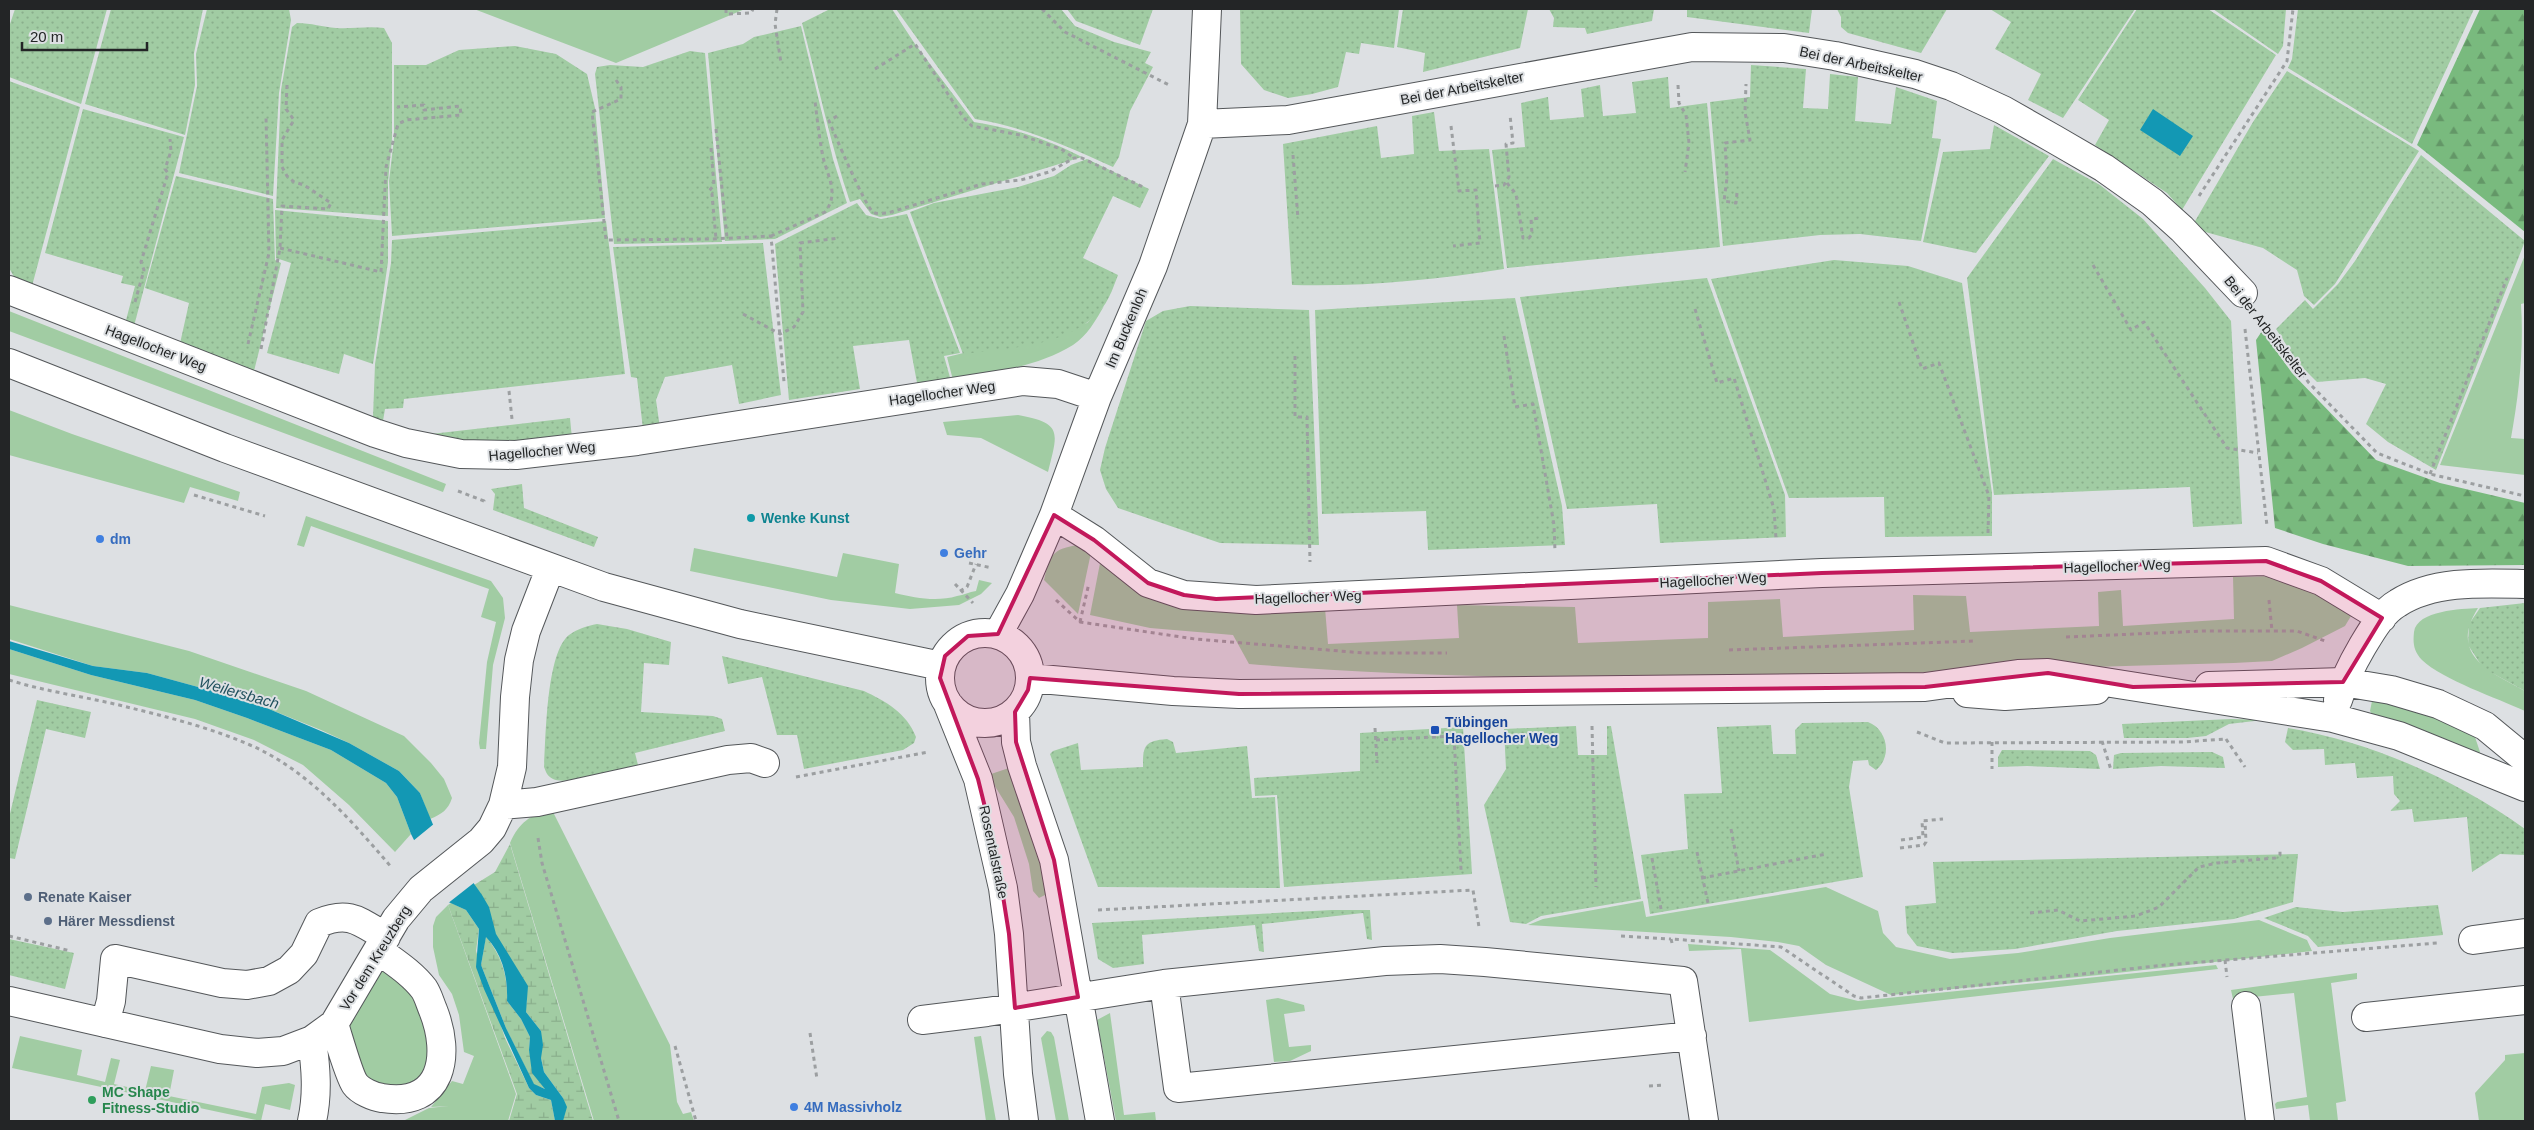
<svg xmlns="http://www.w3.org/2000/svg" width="2534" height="1130" font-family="Arial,sans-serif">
<defs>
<pattern id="forest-firs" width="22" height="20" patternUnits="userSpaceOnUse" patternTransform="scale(1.25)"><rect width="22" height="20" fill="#79ba7e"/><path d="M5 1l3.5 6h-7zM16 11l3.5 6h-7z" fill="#639767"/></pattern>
<pattern id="wetland-marsh" width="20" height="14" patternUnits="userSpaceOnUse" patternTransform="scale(1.25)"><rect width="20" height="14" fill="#a1cca3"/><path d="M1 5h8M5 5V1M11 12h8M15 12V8" fill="none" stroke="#8aaf8c"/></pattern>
<pattern id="garden-dots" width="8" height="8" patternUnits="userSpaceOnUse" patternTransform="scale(1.25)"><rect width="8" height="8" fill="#a1cca3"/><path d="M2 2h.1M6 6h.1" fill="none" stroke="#8aaf8c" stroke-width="1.8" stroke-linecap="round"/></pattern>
</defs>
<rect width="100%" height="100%" fill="#dde0e3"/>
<path fill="#a1cca3" d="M474 9H745L616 63Z
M2525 255V303L2521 304C2524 349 2519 394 2511 438L2525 439V475L2440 465Z
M1104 306C1096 320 1087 336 1073 345 1038 367 992 372 953 380L947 357 1087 323Z
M9 311 446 484 443 492 9 331Z
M9 410 72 434 240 492 238 501 190 487 184 503 9 455Z
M1018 415C1063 423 1058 432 1048 472L981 438 947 435 943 422Z
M306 516 491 581 503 598 505 618 493 665 486 749H480L479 743 487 662 496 622 481 617 489 589 311 526 304 547 297 545Z
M1078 545 1092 548 1078 614 1044 580C1050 556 1051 549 1078 545Z
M694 548 837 577 843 553 899 564 895 593C915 598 937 602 957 596 964 595 969 592 976 591L979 580 992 583 981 594 959 605 910 609 831 600 690 571Z
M1101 558 1133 582 1325 608 1328 644 1459 638 1457 605 1575 607 1578 643 1708 638V602L1780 599 1783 637 1914 630 1913 595 1966 596 1970 632 2099 626 2098 592 2121 590 2123 626 2234 619 2233 577 2281 576 2350 604 2351 616 2345 626 2302 648 2272 661 2234 663C1907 671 1576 691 1249 664L1233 635 1150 628 1090 615Z
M9 605 189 651 306 691 404 736 431 763 444 779 452 798C448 810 442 814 430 819L420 793 399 771 349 743 321 730 269 709 209 690 147 673 93 666 9 639Z
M2478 608C2448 655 2490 672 2525 691V711C2497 698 2443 680 2422 660 2413 651 2413 642 2414 632 2417 610 2462 609 2478 608Z
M9 649 91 675 195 700 247 718 331 750 386 783 397 797 411 834 395 852 349 805 303 765 254 740 195 719 9 674Z
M2379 697 2466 728 2475 737 2480 752 2478 755 2376 720 2370 711 2372 701Z
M1009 768 1041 866 1047 894 1039 898 1033 891 1029 864 1014 817 988 775Z
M551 808 670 1045 677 1102 683 1114 691 1112 694 1121H594L510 843C520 821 529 817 551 808Z
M1826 887 1878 911 1883 933 1896 947 1950 959 2018 953 2110 938 2259 920 2307 940 2312 951 2099 975 1891 995 1826 965 1799 946 1778 942 1731 937 1528 925 1543 919 1643 901 1646 917Z
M448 905 516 1094 508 1121H403L429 1108 449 1106 431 1107 452 1081 463 1084 474 1056 464 1052 459 1015 452 994 439 975 433 947V926L436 917Z
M1688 944 1770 950 1830 994 1858 1001 2216 965 2218 969 1749 1022 1741 949 1689 951Z
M378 950 425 990 431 1086 374 1097 334 1024Z
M2357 973V979L2331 983 2346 1101 2336 1103 2338 1121H2310L2308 1105 2276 1109 2275 1104 2277 1102 2307 1097 2294 993 2233 999 2231 990Z
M1278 998 1304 1005 1305 1011 1284 1014 1289 1047 1311 1045V1051L1290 1061 1274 1062 1266 1000Z
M1110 1013 1124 1115 1155 1112 1156 1121H1116L1097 1020Z
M1047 1031 1051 1032 1054 1037 1069 1121H1056L1041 1038Z
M20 1036 82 1050 77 1075 105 1082 111 1058 120 1060 114 1084 145 1091 151 1066 174 1070 169 1096 256 1114 262 1087 289 1083 295 1085 290 1110 265 1104 261 1121 12 1068Z
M981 1036 996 1121H986L974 1037Z
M2525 1053V1121H2479L2475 1093 2505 1060V1055Z"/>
<path fill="url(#forest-firs)" d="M2480 9H2525V232L2417 145Z
M2262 331 2292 373 2376 460 2440 483 2525 503V565L2408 566 2323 544 2275 528 2256 340Z"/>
<path fill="url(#wetland-marsh)" d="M510 844 593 1121H563V1098L544 1072 541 1058V1031L526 1012C525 1006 527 1003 527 997 525 972 505 956 496 935 487 913 490 906 474 885L495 872Z
M451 903 466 910 479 929 476 951 505 1038 529 1088 536 1095 551 1100 555 1121H509L517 1094 448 905Z
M486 936C502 957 508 976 507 1001L521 1019 530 1037 529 1050 546 1089 534 1085 506 1028 481 965Z"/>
<path fill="url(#garden-dots)" d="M15 9H107L81 104 9 77V27Z
M111 9H203L194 53 195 85 185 135 85 104Z
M207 9H289L291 20 279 93 273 196 179 173 197 86 196 54Z
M830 9H892L915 44 974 122C1013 128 1047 139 1082 157L892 215 880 217 871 214 860 199 850 202C830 143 818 83 802 23Z
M896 9H1061L1075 26 1114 42 1151 52 1145 63 1153 67 1130 111 1119 157 1113 167C1067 146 1024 127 975 119Z
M1067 9H1153L1140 45 1076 21Z
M1240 9H1399L1394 48 1361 43 1359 54 1346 52 1338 87 1312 94 1288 98 1264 90 1241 64Z
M1403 9H1528L1520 48 1423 72 1425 53 1397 47Z
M1549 9H1654L1652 21 1587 34 1585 28 1553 27 1554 18Z
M1687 9H1812L1809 33 1687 17Z
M1837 9H1947L1921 53 1848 33 1841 27V17Z
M1990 9H2135L2063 118 2028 100 2041 74 1995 49 2011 22Z
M2137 9H2208L2276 55 2182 210 2167 193 2095 145 2109 120 2078 100Z
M2213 9H2286L2283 46 2278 54Z
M2298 9H2474L2412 144 2288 68 2292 59Z
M297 23C311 23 323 27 336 28 352 29 368 26 384 28L392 43V139L388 182V216L276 208 281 90 292 27Z
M801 26 833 159 847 203 775 239 725 241 708 53 743 44 754 37Z
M515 46 556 54 587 74 595 108 605 218 392 236 389 181 394 139V65H426L459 50Z
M690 51 705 53 722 242 614 244 595 74 597 67 610 65 643 67Z
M1751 65 1806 69 1803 108 1828 109 1830 74 1858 77 1855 121 1891 124 1896 87 1937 101 1932 138 1941 139 1921 241 1860 234 1820 235 1723 246 1710 102 1750 97Z
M2287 71 2419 151 2335 284 2314 305 2304 296 2297 270 2263 248 2191 228 2253 122Z
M1668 77 1670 108 1707 103 1720 247 1507 268 1492 150 1525 147 1521 103 1548 97 1550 120 1584 117 1581 89 1600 85 1603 116 1636 113 1632 82Z
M9 81 80 107 32 286 16 280 9 268Z
M83 109 184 137 134 326 125 324 135 286 121 283 123 276 45 253Z
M1434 112 1439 151 1489 149 1504 269C1433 280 1363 287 1292 285L1283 144 1377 126 1381 158 1414 154 1412 116Z
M1994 125 2049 156 1976 253 1923 242 1943 152 1990 149Z
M2421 155 2525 241 2436 470 2388 442 2366 424 2386 384 2365 378 2317 382 2298 363 2276 329 2305 300 2313 309 2338 284 2355 261Z
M1087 159 1149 189 1140 208 1113 196 1083 258 1118 275C1114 285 1110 298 1103 307 1072 347 1009 348 963 354L910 212 934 203 1018 187 1054 176 1071 165Z
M2053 159 2100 185 2143 219 2205 288 2231 321 2242 524 2193 527 2190 487 1994 495 1967 278Z
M176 176 273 199 275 260 281 263 253 375 179 348 189 303 145 288Z
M857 203 866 215 881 219 907 214 960 353 944 356 951 381 918 388 909 340 853 346 860 389 789 400 775 244Z
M275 210 388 221V262L373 364 344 354 339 374 267 353 291 263 276 258Z
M606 221 625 374 404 399 403 408 385 409 383 421 373 417 375 364 391 263 392 240Z
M763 243 781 395 739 404 732 365 665 377 656 400 660 428 643 429 637 378 631 377 613 247Z
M1834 260 1908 266 1962 283 1992 493V536L1885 537 1884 497 1789 498 1711 279Z
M1707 278 1785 495 1786 537 1660 543 1657 504 1567 509 1520 297Z
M1515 298 1562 506 1565 545 1428 550 1426 511 1322 514 1315 310Z
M1190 306 1309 310 1319 545 1220 543 1118 508 1106 489 1100 470 1105 448 1146 321 1163 311Z
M570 418 572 439C526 444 476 446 431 434Z
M522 484 524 508 598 537 594 547 493 510 495 494 491 489Z
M2525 603V691L2483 668 2468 645 2469 624 2480 608Z
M597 624 627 629 671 642 669 665 644 663 641 712 713 716 722 719 725 731 635 753 638 765C621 769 566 786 553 779 547 776 546 772 544 767 546 738 546 653 569 635 577 629 587 626 597 624Z
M722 656 864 691C885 701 907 713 916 737L914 743 903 750 804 769 797 735H777L762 677 728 684Z
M37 700 91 712 85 738 46 729 15 859 9 858V818Z
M2231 719 2263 720 2229 724 2206 736 2187 738H2124L2122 724Z
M1868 722C1887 729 1893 756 1876 770L1869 765 1868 760 1853 761 1849 787 1863 877 1650 914 1641 855 1688 849 1684 794 1722 793 1717 727 1771 725 1773 754H1796L1795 730 1802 723Z
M1576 726 1578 755H1607V726H1611L1641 899 1541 916 1526 924 1510 922 1484 805 1506 769 1504 729Z
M1463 727 1472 874 1284 887 1277 795 1255 796 1254 778 1360 771V733Z
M2288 728C2372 742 2457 780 2525 829V855L2500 854 2472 872 2467 817 2414 822 2412 809 2390 811 2400 801 2394 794 2393 776 2357 778 2355 763 2325 765 2324 749 2293 750 2285 742Z
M1167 739 1173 742 1176 753 1247 746 1252 798 1275 797 1280 888 1098 887 1050 754 1053 751 1078 743 1081 770 1143 767C1143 746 1144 741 1167 739Z
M2002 750 2090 751 2096 755 2100 769 2027 766 1998 767V757Z
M2212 752 2223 757 2225 768 2161 766 2113 769 2114 755 2121 753Z
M2298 854 2293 902 2234 919 2117 931 2015 949 1953 953 1917 946 1907 933 1905 906 1936 903 1933 862Z
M2438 905 2443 935 2318 947 2308 936 2264 918 2296 907 2343 912Z
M1332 910H1370L1372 940 1367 939 1363 913 1262 924 1264 952 1259 951 1255 925 1142 935 1144 964 1113 968 1098 959 1092 923Z
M9 939 74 953 65 989 9 975Z"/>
<path fill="#1398b4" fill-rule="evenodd" d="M2153 109 2193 136 2180 156 2140 130Z
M9 641 93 666 147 673 209 690 269 709 349 743 399 771 420 793 434 827 482 895 489 907 496 934 528 986 526 1012 541 1031 543 1045 541 1058 544 1072 563 1098 567 1107 563 1121H555L551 1100 536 1095 529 1088 484 989 476 967 479 929 466 910 444 900 411 834 397 797 386 783 331 750 247 718 195 700 91 675 9 649ZM486 937C503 955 508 977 507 1001L521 1019 530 1037 529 1050 532 1073 545 1089 534 1084 506 1028 481 965Z"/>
<path fill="#dde0e3" d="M435 823 475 882 447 904 442 901 434 882 417 858 413 841Z"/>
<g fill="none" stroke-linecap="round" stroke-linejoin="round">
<defs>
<path id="minor" d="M1202 124 1288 120 1692 47 1784 48 1835 56 1915 74 1951 86 2003 110 2054 139 2104 168 2152 202 2182 229 2243 293
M9 290 375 433 406 443 461 454 516 455 637 441 1023 381 1058 384 1097 397
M9 363 225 448 604 587 740 624 941 666
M1054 515 1094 540 1148 583 1184 595 1256 600 1822 573 2266 561 2321 581 2382 618
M940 678a45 45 0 1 1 90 0a45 45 0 1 1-90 0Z
M998 634 1020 594 1054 515 1097 397 1153 266 1202 124 1207 9
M1030 678 1173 691 1239 694 1925 687 2018 674 2048 673 2333 718 2399 736 2525 787
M2209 686 2343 682 2391 690 2438 704 2485 726 2525 759
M1967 693 2005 696 2096 690
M2338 700C2344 680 2352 664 2362 647 2371 632 2382 612 2398 603 2434 580 2484 583 2525 584
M947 702 978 779 1003 888 1009 934 1018 1074 1024 1121
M1015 712 1016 742 1022 766 1054 860 1100 1121
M503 805 537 802 728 760 751 758 765 763
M2473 940 2525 933
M1164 984 1178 1088 1692 1036
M9 1001 220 1049 257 1053 283 1051 312 1040 334 1024 396 919 421 889 481 841 492 828 503 805 512 767 515 697 519 660 526 631 550 569
M2246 1006 2260 1121
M2366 1017 2525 1000
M922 1020 987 1012 1164 984 1385 961 1440 959 1485 962 1683 981 1704 1121
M105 1023 111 1001 115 959 222 983 247 985 269 981 289 970 304 954 319 923C350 910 360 922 386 937
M334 1024C338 1036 349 1076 355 1084 360 1091 374 1097 382 1098 443 1108 451 1055 433 1010 430 1003 428 995 424 989 412 973 394 962 378 950
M312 1121C318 1094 316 1068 312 1040"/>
</defs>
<use href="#minor" stroke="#54575a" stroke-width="30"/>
<path stroke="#9c9fa1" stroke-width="3" stroke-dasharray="4 4" stroke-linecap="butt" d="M726 9V14L751 13 753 9
M777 9 775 24 781 63
M1042 9 1065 32 1169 85
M875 69 915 44 963 117 972 126 1020 135 1061 149 1074 158
M616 80 621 87V99L592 112 606 240 712 239 771 236 784 382
M1678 85 1679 103 1686 115 1689 143 1685 172
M837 116 829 121C835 135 865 206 873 212 877 215 883 213 888 213L982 184 1021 180 1049 172 1074 158H1082L1143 187
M1451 126 1459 191 1476 190 1480 243 1453 246
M716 129 727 238
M711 148 714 185 709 191 712 194 716 239
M1293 155 1298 219
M1507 183 1516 194 1523 238H1529L1532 234 1531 219 1542 218
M1495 186 1504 185 1509 177 1506 144 1513 143 1510 115
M1737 193 1736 203 1724 201 1727 178 1725 143 1750 140 1745 112 1746 84
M2199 196 2287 61 2293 9
M771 236 825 212C841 192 825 173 822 152 819 135 817 118 815 101
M280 248 381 272 386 167 398 124 406 120 461 115 460 106 424 110V105L397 107
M2093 265 2131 330 2144 322 2227 448 2258 453
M135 302 144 270 141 262 168 173 165 169 171 151 170 139
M1899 302 1922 369 1939 363 1989 496 1988 533
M1695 309 1717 383 1734 378 1774 509 1776 539
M743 314 780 334 794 327 803 312 800 243 839 238
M2264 322 2309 383 2377 453 2430 474 2525 496
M2245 329 2267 526
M1504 336 1515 407 1533 404 1554 525 1555 551
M248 344 269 253 266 116
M261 349 280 248 282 206 328 209 331 203 304 185 294 182 287 176 282 167V140L294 120 286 109 287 85
M1295 356V417H1307L1310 562
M509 391 512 419
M2430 474 2507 278
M458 491 484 501 483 505
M194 495 265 516
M969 563 992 568
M955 584 973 603
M960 591 967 587 976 564
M1056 600 1080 622 1195 639 1364 653H1447
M2269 600 2272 631
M1080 622 1089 583
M2066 637 2204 631H2297L2325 641
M1729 650 1975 641
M9 680C47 692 88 697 127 707 168 717 211 728 250 745 308 770 352 821 392 868
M1592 726 1596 887
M1375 728 1377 763
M1917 732 1945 743 2183 742 2225 739
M2226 739 2245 767
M1376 740 1454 736 1461 870
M2102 741 2111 770
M1992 742V769
M796 777 928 752
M1731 829 1739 871
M538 838 542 863 619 1121
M1901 840 1923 837 1922 821 1943 819
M1900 848 1924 845 1926 842 1925 821
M1697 852 1708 903
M1652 858 1661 909
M1702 878 1826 854
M1098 910 1473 890 1479 927
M2030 913 2058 910 2080 921 2136 916 2159 907 2199 867 2217 863 2275 858 2280 855V848
M9 936 71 951
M1621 936 1671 939
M1672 943 1671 939 1781 947 1854 996 1861 998 2165 965 2437 943
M2225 960 2227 977
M810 1033 817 1079
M675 1046 696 1121
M1649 1086 1663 1085"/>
<use href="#minor" stroke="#fff" stroke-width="28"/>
</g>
<path fill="#c2185b" fill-opacity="0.2" stroke="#c2185b" stroke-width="4" stroke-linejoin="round" d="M1054 515 1094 540 1148 583 1184 595 1216 599 1822 573 2266 561 2321 581 2382 618 2343 682 2133 687 2048 673 1925 687 1239 694 1030 678 1028 690 1015 712 1016 742 1054 860 1078 997 1015 1008 1009 934 996 852 978 779 940 678 945 656 968 636 998 634Z"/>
<circle fill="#0f9aa8" stroke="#dde0e3" stroke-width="2" cx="751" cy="518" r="5"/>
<g fill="#3f7fe0" stroke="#dde0e3" stroke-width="2">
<circle cx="100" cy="539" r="5"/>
<circle cx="944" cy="553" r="5"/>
<circle cx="794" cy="1107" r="5"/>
</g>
<rect fill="#1a4fb4" stroke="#dde0e3" stroke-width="2" x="1430" y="725" width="10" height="10" rx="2.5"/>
<g fill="#5c6f8a" stroke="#dde0e3" stroke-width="2">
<circle cx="28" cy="897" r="5"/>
<circle cx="48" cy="921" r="5"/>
</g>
<circle fill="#2e9e5b" stroke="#dde0e3" stroke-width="2" cx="92" cy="1100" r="5"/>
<g text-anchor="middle" stroke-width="4" stroke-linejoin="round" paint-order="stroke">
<g font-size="14" fill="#232526" stroke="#dde0e3">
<text transform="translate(1861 64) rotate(12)" y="5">Bei der Arbeitskelter</text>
<text transform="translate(1462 88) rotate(-11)" y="5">Bei der Arbeitskelter</text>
<text transform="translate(2266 327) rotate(52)" y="5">Bei der Arbeitskelter</text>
<text transform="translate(1126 328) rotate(-67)" y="5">Im Buckenloh</text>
<text transform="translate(156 348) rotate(21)" y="5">Hagellocher Weg</text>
<text transform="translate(942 393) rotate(-8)" y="5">Hagellocher Weg</text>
<text transform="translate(542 451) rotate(-5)" y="5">Hagellocher Weg</text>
<text transform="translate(2117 566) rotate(-2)" y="5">Hagellocher Weg</text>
<text transform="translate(1713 580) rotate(-3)" y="5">Hagellocher Weg</text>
<text transform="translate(1308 597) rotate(-2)" y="5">Hagellocher Weg</text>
<text transform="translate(994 852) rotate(78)" y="5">Rosentalstraße</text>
<text transform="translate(375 958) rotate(-58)" y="5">Vor dem Kreuzberg</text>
</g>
<g font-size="14" font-weight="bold" fill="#0d838f" stroke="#dde0e3" text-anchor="start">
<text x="761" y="523">Wenke Kunst</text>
</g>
<g font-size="14" font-weight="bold" fill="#366cbe" stroke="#dde0e3" text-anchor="start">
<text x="110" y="544">dm</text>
<text x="954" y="558">Gehr</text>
<text x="804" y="1112">4M Massivholz</text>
</g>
<g font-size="14" font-weight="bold" fill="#164399" stroke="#dde0e3" text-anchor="start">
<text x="1445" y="727">Tübingen<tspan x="1445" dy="16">Hagellocher Weg</tspan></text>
</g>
<g font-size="14" font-weight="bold" fill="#4e5e75" stroke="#dde0e3" text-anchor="start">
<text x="38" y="902">Renate Kaiser</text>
<text x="58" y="926">Härer Messdienst</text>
</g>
<g font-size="14" font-weight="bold" fill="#27864d" stroke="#dde0e3" text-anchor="start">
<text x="102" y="1097">MC Shape<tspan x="102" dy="16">Fitness-Studio</tspan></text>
</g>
<g font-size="15" font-style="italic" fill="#21515e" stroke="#dde0e3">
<text transform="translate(239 693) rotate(16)" y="5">Weilersbach</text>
</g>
</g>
<rect width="2534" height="1130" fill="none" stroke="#232526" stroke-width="20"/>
<path d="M22 42v8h125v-8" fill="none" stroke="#232526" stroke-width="2.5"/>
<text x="30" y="42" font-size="15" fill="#232526" stroke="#dde0e3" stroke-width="4" paint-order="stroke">20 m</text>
</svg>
